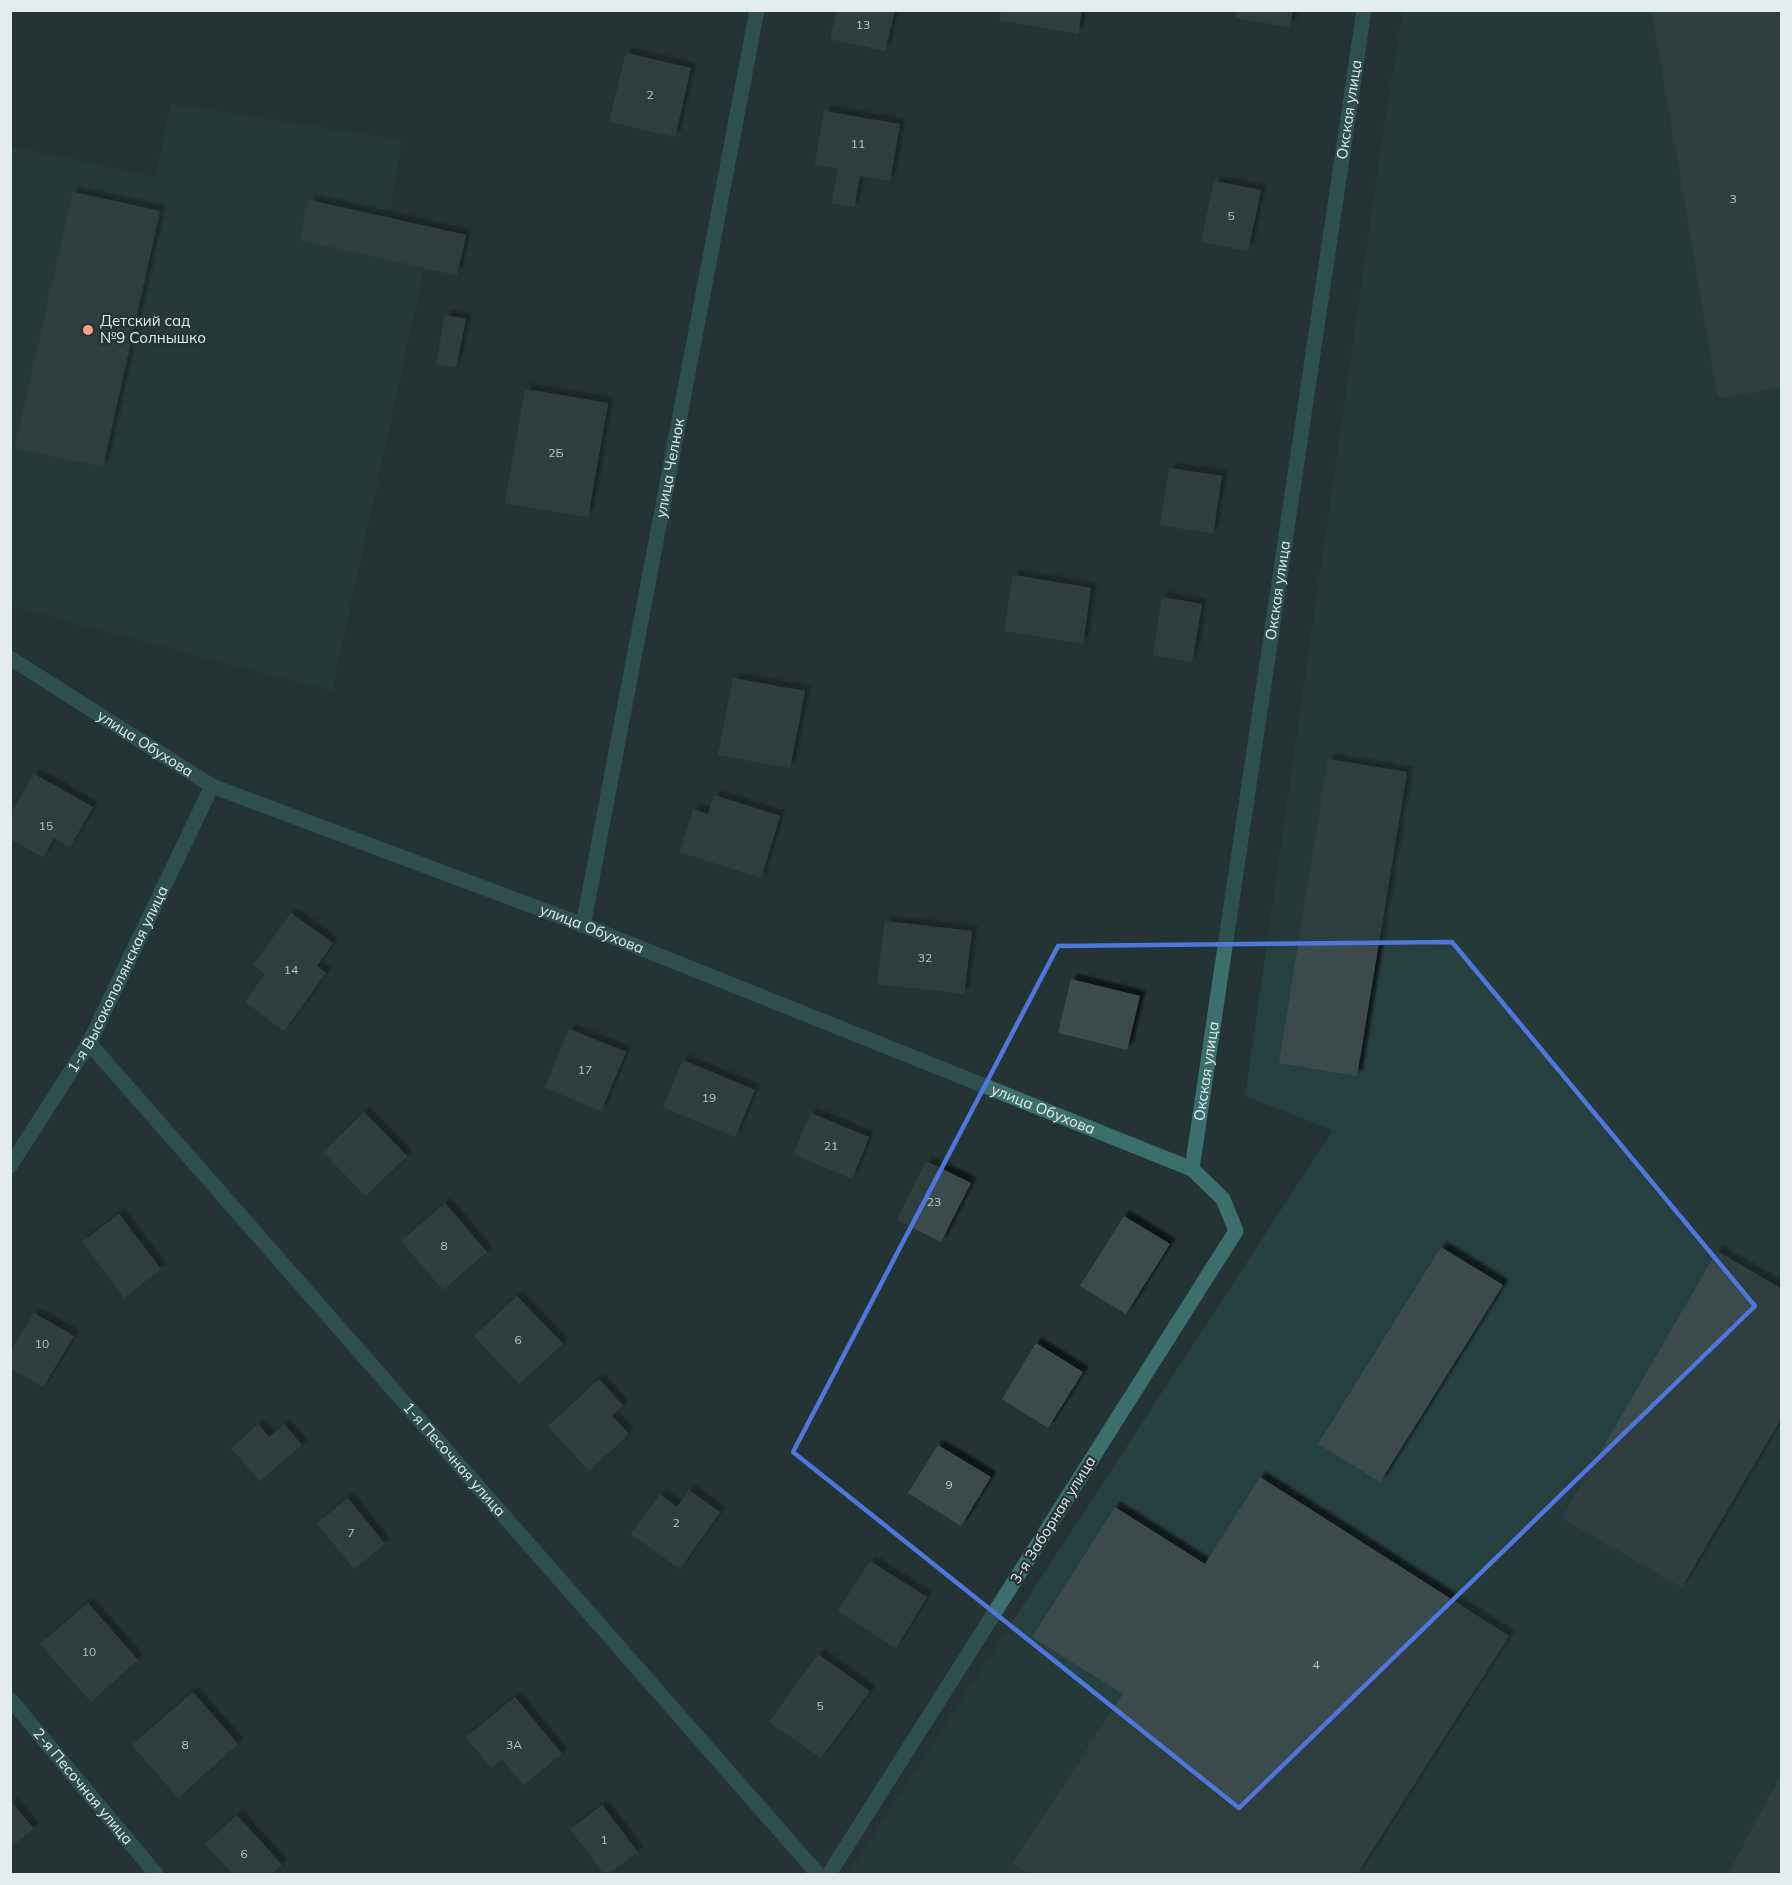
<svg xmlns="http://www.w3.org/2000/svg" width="1792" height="1885" font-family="Mulish,sans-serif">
<defs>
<filter id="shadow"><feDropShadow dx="5.5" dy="-5.5" stdDeviation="1.5" flood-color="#0009"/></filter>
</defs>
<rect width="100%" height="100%" fill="#243434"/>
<path fill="#263f3f" d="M1403 11H1781V1874H848L1333 1130 1245 1096 1384 126Z
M171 104 402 140 389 218 457 275 424 269 332 691 11 606 10 146 155 177Z"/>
<path fill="#3b4c4b" filter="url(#shadow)" d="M837 10H895L885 51 830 39Z
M1001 10H1082L1078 34 999 20Z
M1237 10H1293L1290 27 1236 18Z
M1652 10H1782V387L1718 398Z
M626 53 691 68 675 137 609 122Z
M824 111 900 124 890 181 860 176 854 207 832 203 838 168 815 165Z
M1214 181 1261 190 1248 251 1201 242Z
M73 192 160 211 103 467 15 448Z
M309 200 466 235 457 275 300 240Z
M445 315 466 319 456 367 436 364Z
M525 389 608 403 588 517 505 503Z
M1169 468 1222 476 1213 534 1160 525Z
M1013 575 1091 588 1083 644 1004 631Z
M1162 597 1202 604 1192 662 1153 655Z
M733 678 805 691 790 768 718 755Z
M1328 759 1407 772 1357 1076 1279 1063Z
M34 774 93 807 70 847 54 838 43 857 10 839V815Z
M714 795 780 816 761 878 680 852 693 809 708 814Z
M291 913 333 943 317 966 326 973 284 1031 245 1002 265 974 253 965Z
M885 921 972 931 964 994 877 984Z
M1071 979 1140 996 1127 1050 1058 1033Z
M569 1029 626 1052 601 1111 545 1088Z
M683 1060 755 1090 735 1137 663 1107Z
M364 1112 407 1156 366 1196 323 1152Z
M811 1113 869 1137 852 1179 793 1154Z
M926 1161 971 1183 941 1242 897 1220Z
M445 1203 487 1252 443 1290 401 1241Z
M119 1214 161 1269 124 1298 82 1242Z
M1124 1216 1170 1244 1126 1314 1080 1286Z
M1441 1247 1503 1285 1380 1482 1318 1444Z
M1717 1251 1782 1289V1417L1682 1587 1562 1518Z
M517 1296 563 1344 519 1384 474 1336Z
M34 1313 74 1336 43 1387 10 1368V1352Z
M1036 1343 1083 1372 1048 1428 1002 1399Z
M599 1379 623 1406 612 1416 629 1434 589 1471 548 1426Z
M258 1424 269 1437 284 1424 302 1445 260 1481 231 1448Z
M938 1445 991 1477 961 1526 908 1493Z
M1260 1477 1509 1636 1357 1874H1031L1013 1863 1123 1694 1032 1637 1115 1507 1205 1564Z
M689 1490 720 1512 680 1569 631 1534 660 1494 677 1507Z
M348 1498 385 1544 354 1569 317 1523Z
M870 1561 927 1597 896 1648 838 1611Z
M88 1603 138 1660 91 1702 40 1644Z
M818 1654 870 1691 821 1758 769 1722Z
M193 1692 238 1744 178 1798 132 1745Z
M515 1697 562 1754 523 1785 502 1759 491 1768 466 1737Z
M1782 1773V1874H1728Z
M10 1800 34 1829 10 1847Z
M602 1805 638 1852 608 1874H604L570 1829Z
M237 1815 282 1865 272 1874H233L205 1844Z"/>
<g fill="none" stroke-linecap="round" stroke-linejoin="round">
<g stroke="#3b6f6e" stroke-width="15">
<path id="s1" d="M10 658 212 786 573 921 1192 1169 1223 1199 1236 1231 829 1874"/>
<path id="s2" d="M583 926 757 10"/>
<path id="s3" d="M89 1043 818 1874"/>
<path id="s4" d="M10 1166 89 1043 212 786"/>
<path id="s5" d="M1192 1169 1364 10"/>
<path id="s6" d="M10 1699 156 1874"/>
</g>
</g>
<path d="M0 0H1792V1885H0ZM1452 942 1755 1306 1239 1808 793 1452 1058 946Z" fill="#243434" fill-opacity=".55" fill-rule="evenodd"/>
<path fill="none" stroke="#4e76dd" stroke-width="4.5" stroke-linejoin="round" d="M1452 942 1755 1306 1239 1808 793 1452 1058 946Z"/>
<circle fill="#f49f86" stroke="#243434" stroke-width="2" cx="88" cy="330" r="6"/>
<g text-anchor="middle" stroke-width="4.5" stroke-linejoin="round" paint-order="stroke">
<g font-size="12" fill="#b8c4c4">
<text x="863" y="29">13</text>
<text x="650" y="99">2</text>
<text x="858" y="148">11</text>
<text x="1733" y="203">3</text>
<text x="1231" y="220">5</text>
<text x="556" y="457">2Б</text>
<text x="46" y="830">15</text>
<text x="925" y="962">32</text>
<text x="291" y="974">14</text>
<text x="585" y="1074">17</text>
<text x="709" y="1102">19</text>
<text x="831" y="1150">21</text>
<text x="934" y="1206">23</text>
<text x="444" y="1250">8</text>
<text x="518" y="1344">6</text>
<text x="42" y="1348">10</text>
<text x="949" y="1489">9</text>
<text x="676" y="1527">2</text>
<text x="351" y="1537">7</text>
<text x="89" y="1656">10</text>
<text x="1316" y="1669">4</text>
<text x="820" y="1710">5</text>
<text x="185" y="1749">8</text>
<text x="514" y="1749">3А</text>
<text x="604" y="1844">1</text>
<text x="244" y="1858">6</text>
</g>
<g font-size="15" fill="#e2ecec" stroke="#243434">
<text dy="5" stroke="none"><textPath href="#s5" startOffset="1071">Окская улица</textPath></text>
<text dy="5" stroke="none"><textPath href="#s2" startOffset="466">улица Челнок</textPath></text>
<text dy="5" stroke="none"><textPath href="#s5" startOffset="585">Окская улица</textPath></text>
<text dy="5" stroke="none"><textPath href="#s1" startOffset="160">улица Обухова</textPath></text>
<text dy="5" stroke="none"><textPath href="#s1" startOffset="645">улица Обухова</textPath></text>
<text dy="5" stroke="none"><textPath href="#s4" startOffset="216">1-я Высокополянская улица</textPath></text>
<text dy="5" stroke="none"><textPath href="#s5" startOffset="99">Окская улица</textPath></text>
<text dy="5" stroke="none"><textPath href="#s1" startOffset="1131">улица Обухова</textPath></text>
<text dy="5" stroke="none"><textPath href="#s3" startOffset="554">1-я Песочная улица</textPath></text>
<text transform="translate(1053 1520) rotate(-58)" y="5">3-я Заборная улица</text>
<text dy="5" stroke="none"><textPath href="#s6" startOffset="114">2-я Песочная улица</textPath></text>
</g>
<g font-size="15" fill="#e2ecec" stroke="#243434" text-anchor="start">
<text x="100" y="326">Детский сад<tspan x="100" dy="17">№9 Солнышко</tspan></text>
</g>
</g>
<rect width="1792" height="1885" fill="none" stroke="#e2ecec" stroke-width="24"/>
</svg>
